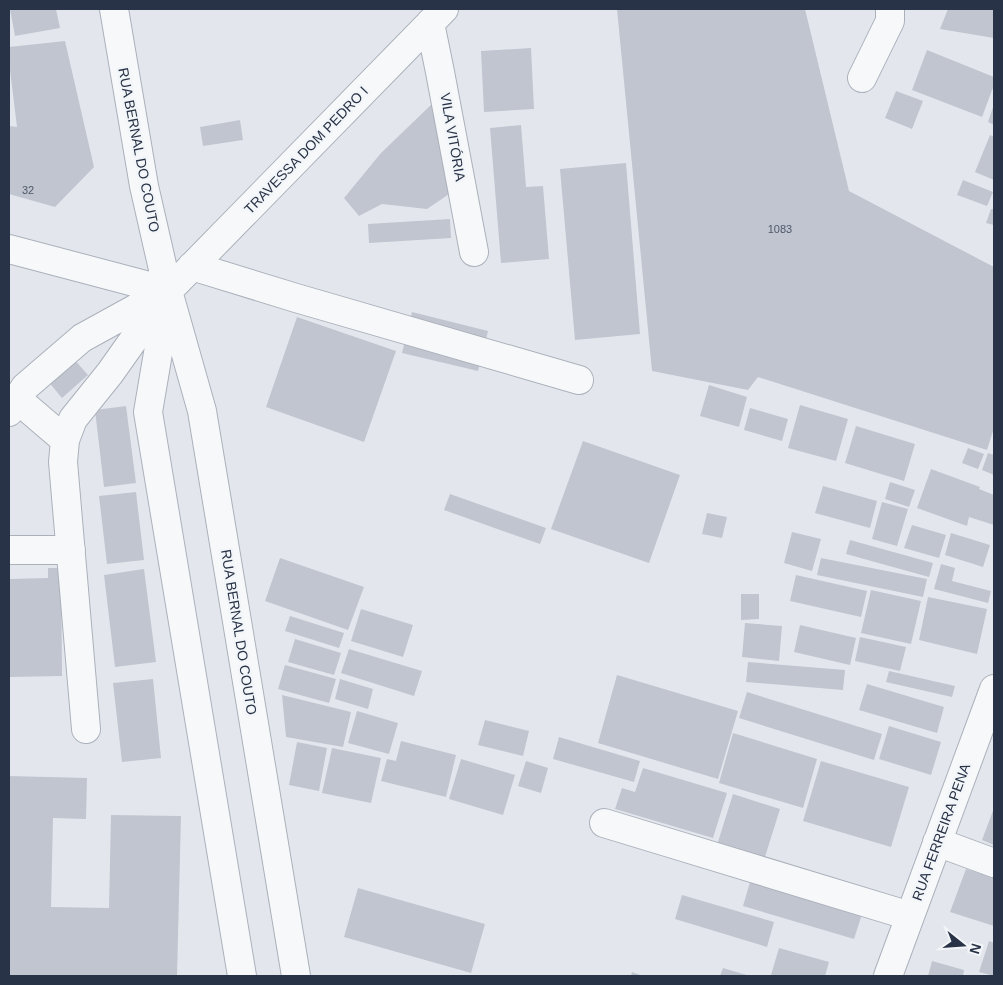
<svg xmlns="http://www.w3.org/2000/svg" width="1003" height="985" font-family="Arial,sans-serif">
<rect width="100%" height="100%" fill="#e3e7ed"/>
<path fill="#c0c5d0" d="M10 9H56L60 28 15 36Z
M617 9H805L849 191 994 267V428L987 450 758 377 748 390 652 371Z
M948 9H994V38L940 29Z
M65 41 94 167 55 207 9 194V126L17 127 9 62V47Z
M531 48 534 109 484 112 481 51Z
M927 50 994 77V85L982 117 912 90Z
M896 91 923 101 912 129 885 118Z
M435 101 458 188 427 209 382 204 359 216 344 198 381 153Z
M994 104V125L988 122Z
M240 120 243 140 203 146 200 127Z
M521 125 526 187 543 186 549 259 501 263 490 128Z
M990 135 994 137V180L975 172Z
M626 163 640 334 575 340 560 169Z
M963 180 993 192 987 206 957 195Z
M991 209H994V225L986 223Z
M450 219 451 238 369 243 368 224Z
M412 312 488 331 478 371 402 353Z
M297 317 396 351 364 442 266 407Z
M73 358 88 375 62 398 47 380Z
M709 385 747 397 739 427 700 416Z
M800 405 848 419 836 461 788 448Z
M126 406 136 483 104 487 95 410Z
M750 408 788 419 782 441 744 430Z
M856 426 915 444 904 481 845 463Z
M583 441 680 475 649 563 551 529Z
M968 448 984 454 978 469 962 463Z
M988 453 994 455V475L982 470Z
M931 469 980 487 979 489 994 495V525L969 517 967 526 917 508Z
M890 482 915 490 909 507 885 499Z
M823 486 877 501 870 528 815 513Z
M136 492 144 560 107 564 99 496Z
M450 494 546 528 540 544 444 510Z
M882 502 908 509 897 546 872 539Z
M707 513 727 517 722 538 702 534Z
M912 525 946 535 939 558 904 548Z
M792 532 821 539 812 571 784 563Z
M951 533 990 545 983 567 945 555Z
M850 540 933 563 929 577 846 554Z
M280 558 364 587 348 630 265 601Z
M821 558 927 579 923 597 817 575Z
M941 564 955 568 952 581 991 591 988 603 934 589Z
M48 568H61L62 676 9 677V579L48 578Z
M144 569 156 662 115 667 104 575Z
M796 575 867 591 861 617 790 601Z
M871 590 921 601 911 644 861 633Z
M741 594H759V619L741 620Z
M928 597 987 609 977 654 919 640Z
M361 609 413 625 403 657 351 641Z
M290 616 344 633 339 648 285 631Z
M745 623 782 626 779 661 742 657Z
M800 625 856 638 850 665 794 652Z
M860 637 906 647 900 671 855 661Z
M295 639 341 653 334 675 288 662Z
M349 649 422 671 414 696 341 673Z
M748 662 845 670 843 690 746 682Z
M285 665 336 679 329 703 278 689Z
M889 671 955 686 952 697 886 682Z
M617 675 738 711 718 779 598 743Z
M153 679 161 758 122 762 113 683Z
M340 679 373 689 368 709 335 699Z
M867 684 944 707 937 733 859 710Z
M747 692 882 734 874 760 739 718Z
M282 695 351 712 343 747 286 737Z
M357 711 398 723 389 754 348 743Z
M485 720 529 731 523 756 478 745Z
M889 726 941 742 931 775 879 759Z
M733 733 817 759 803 808 719 783Z
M559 737 640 761 634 782 553 759Z
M401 741 456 755 446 797 381 781 387 759 396 761Z
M297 742 327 748 319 791 289 785Z
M332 748 381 758 371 803 322 793Z
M461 759 515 775 503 815 449 799Z
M526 761 548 768 541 793 518 786Z
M821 761 909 787 891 847 803 821Z
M643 768 727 793 713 838 615 809 622 788 635 792Z
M9 776 87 778 86 819 53 818 51 907 109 908 111 815 181 816 177 976H9Z
M733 794 780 809 764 860 717 845Z
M994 808V845L982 840Z
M966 869 994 878V926L950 912Z
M752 875 864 908 854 939 743 906Z
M358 888 485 924 471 973 344 937Z
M682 895 774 922 767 947 675 919Z
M989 941 994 943V976L979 972Z
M779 948 829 962 825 976 771 975Z
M932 961 964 970 963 976H928Z
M723 968 750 976H720Z
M632 972 643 976H631Z"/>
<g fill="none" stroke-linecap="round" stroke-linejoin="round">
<defs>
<path id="minor" d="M114 9 144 186 168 291 202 411 296 976
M430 23 440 72 474 252
M862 78 890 21V9
M9 249 168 291
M192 266 296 298 579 380
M167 300 148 412 242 976
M17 399 65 440
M9 412 25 387 82 338 162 294
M9 550H71
M86 729 63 462 65 440 73 419 110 373 168 291 444 9
M604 823 910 916
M937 842 994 863
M888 976 994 689"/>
</defs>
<use href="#minor" stroke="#abb1bb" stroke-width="30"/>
<use href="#minor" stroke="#f7f8fa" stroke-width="28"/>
</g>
<g text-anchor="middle" stroke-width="5" stroke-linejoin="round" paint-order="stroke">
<g font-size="11" fill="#4f5869">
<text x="28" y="194">32</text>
<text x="780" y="233">1083</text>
</g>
<g font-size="14" fill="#293347" stroke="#f3f6f9">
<text transform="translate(453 137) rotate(80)" y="5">VILA VITÓRIA</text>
<text transform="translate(139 150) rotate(79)" y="5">RUA BERNAL DO COUTO</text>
<text transform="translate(306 150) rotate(-46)" y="5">TRAVESSA DOM PEDRO I</text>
<text transform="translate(239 632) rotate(81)" y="5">RUA BERNAL DO COUTO</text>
<text transform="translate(941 832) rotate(-70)" y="5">RUA FERREIRA PENA</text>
</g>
</g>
<rect width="1003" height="985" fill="none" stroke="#293347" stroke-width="20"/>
<g transform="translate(963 945) rotate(107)" stroke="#f3f6f9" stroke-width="4" paint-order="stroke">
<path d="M0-4L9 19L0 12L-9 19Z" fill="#293347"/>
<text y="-8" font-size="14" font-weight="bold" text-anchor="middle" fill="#293347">N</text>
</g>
</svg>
